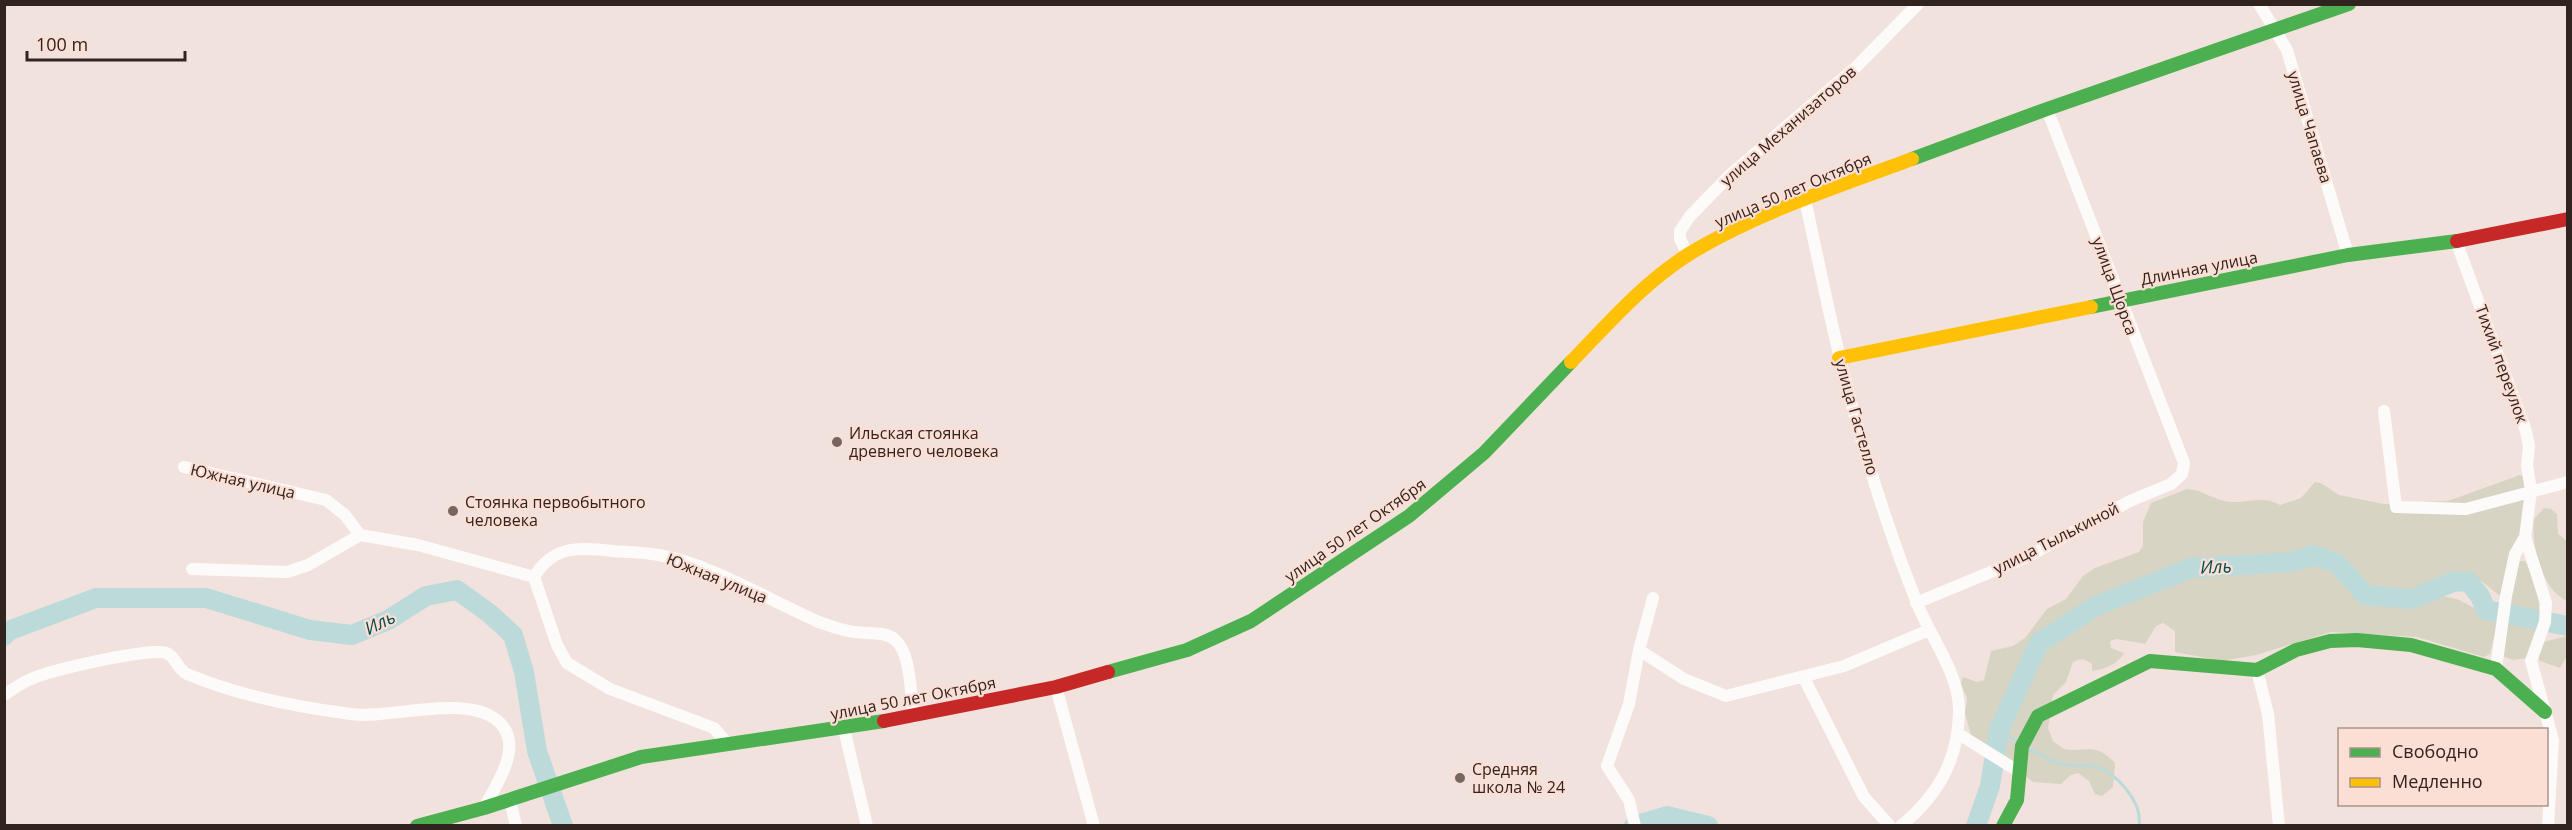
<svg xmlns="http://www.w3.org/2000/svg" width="2572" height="830" font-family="'Open Sans',sans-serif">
<rect width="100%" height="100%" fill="#f2e2dd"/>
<path fill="#d7d4c3" d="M2520 475 2526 477 2523 532 2500 596 2479 579H2441L2436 595 2457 599 2498 620 2490 654 2484 657 2417 637 2331 632 2256 655 2222 661 2175 652V631L2163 623 2156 626 2145 644 2117 639 2110 641 2111 648 2124 653C2117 665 2105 669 2092 671V664C2085 659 2081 658 2073 662L2066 682 2053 695 2048 728 2053 741 2064 749C2088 753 2094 741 2115 763L2113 787 2102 796 2095 794 2089 781 2078 773 2071 775 2061 784 2033 782 1971 735 1965 713 1967 698 1961 684 1963 677 1977 682 1984 680 1991 651 2013 646 2025 638 2047 609 2066 599 2083 576 2095 568 2139 552 2143 546V522L2151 503 2187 489C2200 489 2211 498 2224 501 2245 505 2261 494 2280 505L2301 498 2315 482 2321 483 2339 495 2384 504 2448 501Z
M2544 508 2551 509 2557 514 2558 534 2567 541V601C2541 589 2531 545 2534 519Z
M2519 561H2525C2545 597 2542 622 2527 658L2513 660 2502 656 2513 574Z
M2567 636V656L2560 668 2540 661 2537 655 2543 642Z"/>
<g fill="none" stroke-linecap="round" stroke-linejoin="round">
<path stroke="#bddada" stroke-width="3" d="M1999 730 2018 743
M2026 748C2038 753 2049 760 2061 764 2071 767 2083 764 2094 766 2116 772 2143 802 2139 826"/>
<path stroke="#bddada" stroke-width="20" d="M4 636 8 631 96 598H206L310 630 352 635 388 620 426 596 457 590 489 613 513 635 524 672 537 751 563 826
M1634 826 1667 816 1708 826
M1976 826 1990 786 1999 730 2039 643 2096 606 2191 568 2292 562 2314 555 2338 564 2365 595 2412 599 2453 582 2468 581 2480 596 2486 610 2568 626"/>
<path stroke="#fdfbfa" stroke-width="12" d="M2259 4 2287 50 2348 255
M1805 199C1824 288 1842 378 1869 465 1883 511 1899 558 1917 603 1930 637 1960 674 1959 712 1958 761 1938 795 1901 826
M2456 241 2526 431 2529 446 2527 465 2531 491 2525 537 2515 554 2506 596 2496 669
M1688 255 1680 239V231L1690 216 1731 174 1856 67 1918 4
M2384 411 2396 507 2466 509 2568 482
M184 467 326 500 345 515 360 535
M2525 537 2546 603 2545 622 2531 661 2553 740 2548 826
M192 569 287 572 308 565 360 535 418 545 534 577
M534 577C553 545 580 547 613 551 628 552 644 552 659 555 714 565 768 600 819 622 830 626 843 631 854 632 867 634 884 631 894 639 912 652 910 696 914 717
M534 577 557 645 567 663 610 689 714 728 727 743
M1916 603 2027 557 2130 501 2171 484 2182 474 2184 463 2047 109
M1639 650 1684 679 1726 696 1844 666 1929 630
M2257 670 2268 714 2279 826
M1804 678 1864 797 1890 826
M1056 687 1094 826
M4 695C13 689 21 683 31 679 54 669 137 651 161 652 175 652 177 670 187 674 239 696 296 707 351 714 389 720 472 691 501 724 523 748 496 785 484 808
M844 729 867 826
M1957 733 2018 771
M510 800 516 826
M1635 826 1629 800 1607 766 1629 704 1639 650 1653 598"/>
<path stroke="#4caf50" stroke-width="14" d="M1912 159 2047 109 2349 4
M2091 307 2348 255 2457 241
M1108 672 1187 650 1251 621 1409 516 1484 453 1571 362
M417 826 484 808 641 757 884 721
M2003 826 2017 800 2022 746 2038 716 2150 661 2257 670 2296 650 2330 641 2357 640 2411 645 2496 669 2545 712"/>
<path stroke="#ffc107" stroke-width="14" d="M1839 358 2091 307
M1571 362C1608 324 1643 283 1689 254 1758 212 1837 187 1912 159"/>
<path stroke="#c62828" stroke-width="14" d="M2457 241 2568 219
M884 721 1056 687 1108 672"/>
</g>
<g fill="#756662" stroke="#fbded4" stroke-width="2">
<circle cx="837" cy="442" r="6"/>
<circle cx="453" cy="511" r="6"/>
<circle cx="1460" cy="778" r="6"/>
</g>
<g text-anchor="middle" stroke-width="4.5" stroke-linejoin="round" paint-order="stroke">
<g font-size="16" fill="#31241f" stroke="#fbded4">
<text transform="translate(1788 126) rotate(-41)" y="6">улица Механизаторов</text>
<text transform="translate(2310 127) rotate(73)" y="6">улица Чапаева</text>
<text transform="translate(1793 190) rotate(-23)" y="6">улица 50 лет Октября</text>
<text transform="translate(2199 268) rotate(-11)" y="6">Длинная улица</text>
<text transform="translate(2115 286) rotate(70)" y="6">улица Щорса</text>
<text transform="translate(2502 364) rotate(70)" y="6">Тихий переулок</text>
<text transform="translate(1857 417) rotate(74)" y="6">улица Гастелло</text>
<text transform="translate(243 481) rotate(13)" y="6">Южная улица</text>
<text transform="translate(1355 530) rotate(-35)" y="6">улица 50 лет Октября</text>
<text transform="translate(2056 538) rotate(-27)" y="6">улица Тылькиной</text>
<text transform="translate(717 578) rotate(22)" y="6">Южная улица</text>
<text transform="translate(913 698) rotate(-11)" y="6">улица 50 лет Октября</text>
</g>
<g font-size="16" fill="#31241f" stroke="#fbded4" text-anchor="start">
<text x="849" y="439">Ильская стоянка<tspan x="849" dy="18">древнего человека</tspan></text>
<text x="465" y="508">Стоянка первобытного<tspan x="465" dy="18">человека</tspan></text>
<text x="1472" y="775">Средняя<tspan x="1472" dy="18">школа № 24</tspan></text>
</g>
<g font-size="18" font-style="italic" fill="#004c4f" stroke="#fbded4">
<text transform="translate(2216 567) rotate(-3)" y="6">Иль</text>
<text transform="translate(380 623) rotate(-26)" y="6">Иль</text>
</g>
</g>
<rect width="2572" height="830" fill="none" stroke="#31241f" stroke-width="12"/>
<rect x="2338" y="728" width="210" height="78" fill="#fbded4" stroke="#aa948c" stroke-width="1.5"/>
<rect x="2350" y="748" width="30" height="9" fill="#4caf50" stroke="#aa948c" stroke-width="1.5"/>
<text x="2392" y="758" font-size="18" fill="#31241f">Свободно</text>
<rect x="2350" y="778" width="30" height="9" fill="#ffc107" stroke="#aa948c" stroke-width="1.5"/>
<text x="2392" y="788" font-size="18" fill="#31241f">Медленно</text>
<path d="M27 51v9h158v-9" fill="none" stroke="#31241f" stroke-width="3"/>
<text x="36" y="51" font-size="18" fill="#31241f" stroke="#fbded4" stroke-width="4.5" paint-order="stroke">100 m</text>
</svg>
